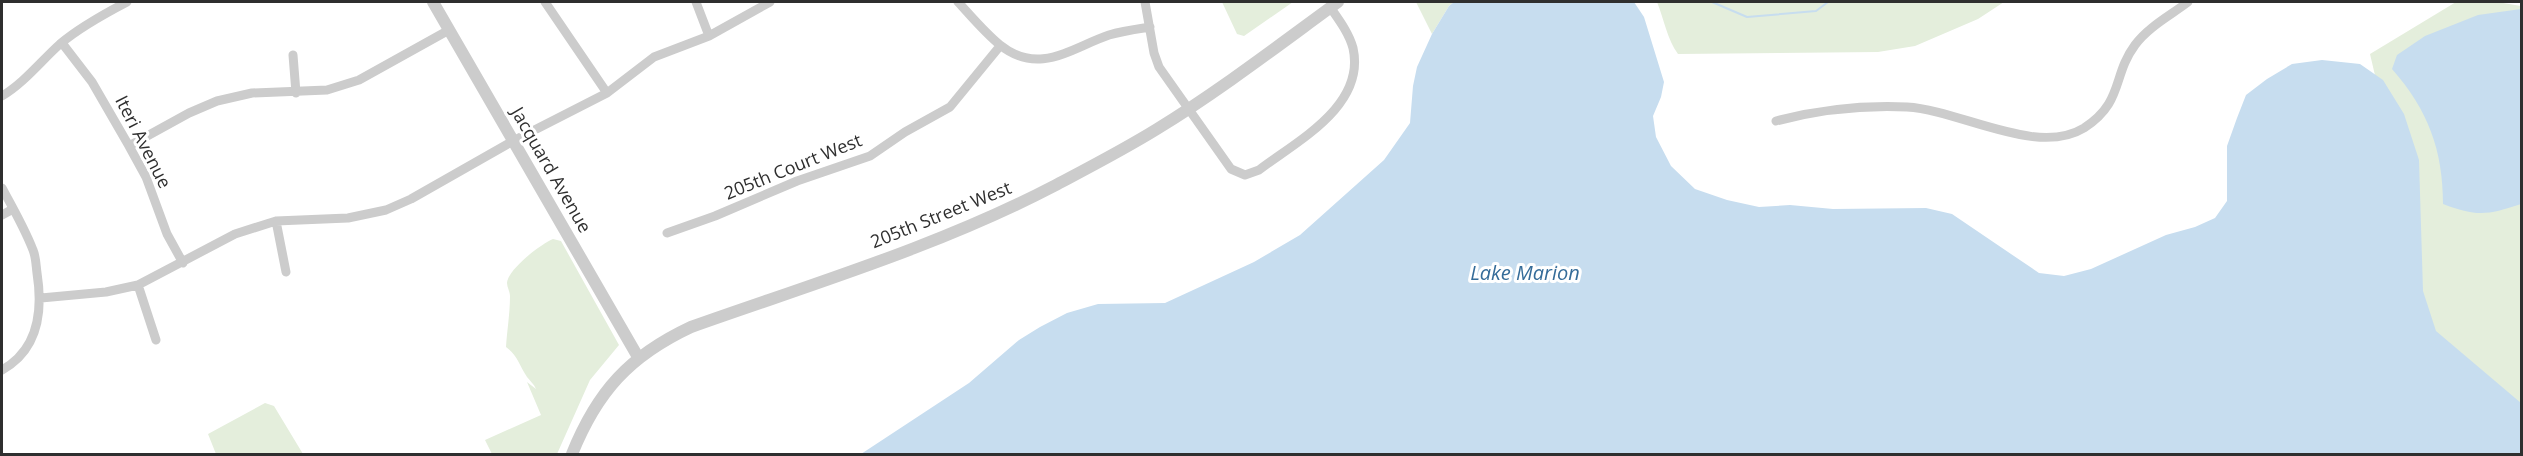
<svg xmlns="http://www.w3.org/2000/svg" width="2523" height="456" font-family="'Open Sans',sans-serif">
<rect width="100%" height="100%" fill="#fff"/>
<path fill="#e4eedc" d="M1222 2H1293L1244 36 1237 34Z
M1416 2H1454L1449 6 1432 34Z
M1657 2H2004L1978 19 1915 46 1878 52 1678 54C1667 39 1664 19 1657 2Z
M2456 2H2497L2521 6V425L2422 339 2404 199 2370 54Z
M553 239 561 241 619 345 590 380 557 454H492L485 440 541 415 527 382 536 389C534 384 530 381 527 377 519 365 518 356 506 347 507 331 510 313 510 296 510 292 507 287 507 283 508 269 541 244 553 239Z
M265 403 274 406 303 454H216L208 434Z"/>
<path fill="#c7ddef" d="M1454 2H1634L1644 17 1664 82 1661 97 1653 116 1656 137 1671 166 1695 189 1727 200 1759 207 1790 205 1833 209 1926 208 1952 214 2039 273 2064 276 2091 269 2166 235 2195 227 2215 218 2227 201V146L2237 118 2246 95 2267 79 2292 64 2322 60 2360 64 2383 80 2404 114 2419 160 2423 291 2436 331 2521 403V454H861L969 383 1019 340 1040 327 1067 313 1098 304 1165 303 1254 262 1300 235 1384 160 1410 123 1413 86 1417 67 1432 34 1449 6Z
M2521 9V204C2488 215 2477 217 2443 204 2443 150 2428 110 2392 69L2397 55 2425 36 2478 15Z"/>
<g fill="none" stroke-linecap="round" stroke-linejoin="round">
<path stroke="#c7ddef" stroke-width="2" d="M1712 2 1747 17 1816 11 1828 2"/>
<path stroke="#ccc" stroke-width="9" d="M545 2 607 93
M696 2 709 36
M958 2C971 16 985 33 1000 45 1039 76 1071 48 1109 35 1122 31 1137 29 1150 27
M1145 2 1154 53 1159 67 1231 169 1245 175 1259 170C1297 141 1366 106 1353 48 1349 33 1339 20 1330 7
M62 43 92 82 129 146 146 177 167 234 183 263
M293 55 296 93
M2 96C24 83 41 61 60 44 80 27 104 14 127 2
M1776 121C1818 110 1863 105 1907 107 1960 110 2037 157 2084 128 2124 102 2112 76 2135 45 2148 27 2171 15 2188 2
M129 146 189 113 217 101 252 93 327 90 359 80 449 30
M2 188C13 208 25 229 33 250 36 257 36 266 37 273 43 311 38 350 2 370
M2 215 13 209
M276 221 286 272
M667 233 715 216 797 181 870 156 905 132 950 107 1000 46
M138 285 156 340
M41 298 106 292 138 285 235 234 276 221 348 218 386 210 411 199 513 141 607 93 654 57 709 36 770 2"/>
<path stroke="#ccc" stroke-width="12" d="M433 2 638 357
M572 454C597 392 629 356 691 327 812 284 939 246 1054 186 1088 168 1123 150 1157 129 1219 91 1279 45 1338 2"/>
</g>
<g text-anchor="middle" stroke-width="6" stroke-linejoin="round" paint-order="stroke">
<g font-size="18" fill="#2f2f2f" stroke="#fff">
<text transform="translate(143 142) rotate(63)" y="6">Iteri Avenue</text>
<text transform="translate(793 167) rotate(-22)" y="6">205th Court West</text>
<text transform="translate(551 170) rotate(60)" y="6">Jacquard Avenue</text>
<text transform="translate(941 215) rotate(-22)" y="6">205th Street West</text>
</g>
<g font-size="20" font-style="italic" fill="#356c99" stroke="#fff">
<text x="1525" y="280">Lake Marion</text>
</g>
</g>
<rect width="2523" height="456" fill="none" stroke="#2f2f2f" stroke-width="6"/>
</svg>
